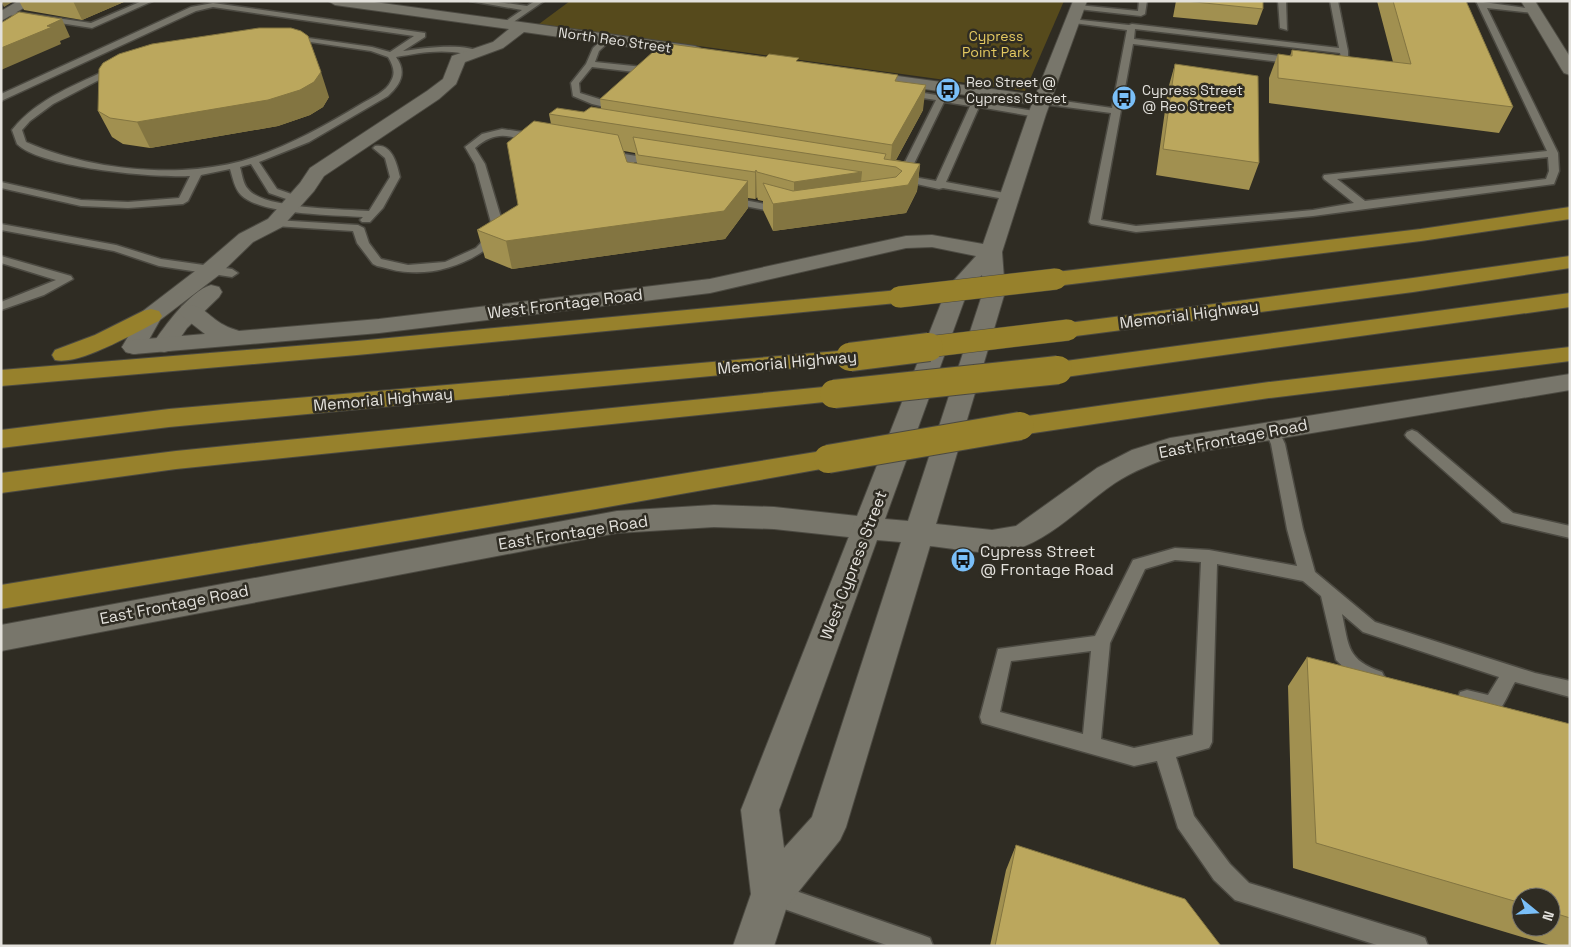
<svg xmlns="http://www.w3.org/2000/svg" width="1571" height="947" font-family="'Space Grotesk',sans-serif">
<rect width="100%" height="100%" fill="#2f2c23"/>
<path fill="#564a1c" d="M570 1H1064L1025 91 539 24Z"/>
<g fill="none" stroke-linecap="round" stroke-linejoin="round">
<defs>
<path id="service" d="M142 1H153L92 28 8 15 4 13 8 11 91 23Z
M470 1H491L527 6 535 1H544L506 27H503V23L522 10Z
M1139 1H1147L1145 14 1141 16 1078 9 1074 7 1078 5 1138 11Z
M1278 1H1286L1287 30 1280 28Z
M1330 1H1338L1348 51V61H1342L1340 53 1135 29 1134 39 1297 58 1301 61 1297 64 1133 44 1101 220 1136 226 1313 210 1354 203 1324 179 1323 177 1324 175 1547 151 1476 1 1534 9 1538 11 1534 13 1487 8 1558 153 1559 171 1554 184 1313 216 1136 232 1091 224 1089 222 1111 113 1043 104 1038 101 1043 98 1112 108 1127 30 1074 23H1071V19L1129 25 1132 24 1339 48ZM1548 157 1549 171 1546 179 1365 201 1337 179Z
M213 3 425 33V37L403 51C422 48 467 42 482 53 475 58 461 52 452 52 433 50 414 54 396 57 407 72 401 84 388 96L309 142 259 162 277 189 300 197 301 199 300 201H292L269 193 251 164 240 167C242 174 243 184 248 189 263 209 344 209 369 211L390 177 385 158 373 148 375 146C392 143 397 164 400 177L383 208 370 222H362L360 220 363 217C335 215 261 215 241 195 234 188 233 178 230 169L201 175 188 201 183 204 128 208 81 206 1 188V182L81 200 128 202 179 198 190 176C155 178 41 168 17 144L12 130C37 98 78 84 113 67L120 69 53 104 30 121 22 130 26 142C74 163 130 172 182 170 202 169 223 166 242 161 285 148 323 127 361 104 371 98 386 92 391 81 396 73 393 65 388 57L371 51 290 39 286 37 287 35 372 47 390 52 414 36 213 7 196 11 1 101V94L191 7Z
M605 37 612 39 599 51 595 62 643 67 647 70 643 73 592 67 579 83 580 93 612 103 614 105 609 108 592 104 573 96 571 83 586 64 593 48Z
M906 90 1040 112 1042 114 1037 117 979 107 946 182 1010 194 1014 195 1015 197 1014 199 1010 200 943 188 939 189 894 179 893 177 899 174 936 100 903 95 901 93ZM944 102 970 106 936 181 908 176Z
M502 129 523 132 542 141 537 144C512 137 498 128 475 148L485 164 505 231C483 259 442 275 408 272 398 272 387 268 377 266L373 264 357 243 353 231 275 226 269 223 275 220 358 225 364 228 369 243 381 259 408 265 445 262 476 248 493 230 475 164 465 147 482 134Z
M606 151 655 159 660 162 655 165 634 162 639 181 634 184 629 181 623 160 602 156V152Z
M728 197 781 207 786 210 781 213 724 202 723 200Z
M1 224 116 245 161 259 232 269 238 273 232 277 159 266 114 251 1 230Z
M1 256 71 276 73 279 44 295 1 310V302L56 280 1 263Z
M1272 425 1277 427 1285 444 1303 529 1315 572 1375 622 1535 673 1570 681V697L1515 682C1510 690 1505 704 1499 710 1491 716 1469 707 1460 704L1458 698 1460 692 1467 690 1488 695 1499 677 1363 632 1342 614C1349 647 1347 660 1382 672L1385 678 1382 684 1376 686 1358 681 1336 660 1321 596 1303 581 1217 564 1212 742 1209 748 1176 757 1194 816 1230 864 1249 883 1417 935 1425 938 1428 946H1380L1235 900 1214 880 1178 828 1157 761 1134 766 989 725 982 723 980 717 998 649 1095 636 1133 560 1175 548 1209 550 1297 566 1287 529 1271 444 1265 430 1267 427ZM1175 560 1201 562 1193 735 1134 748 1101 739 1110 643 1145 569ZM1091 651 1083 734 1000 712 1011 661Z
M1412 430 1417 432 1513 513 1570 526V538L1502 522 1407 438 1405 435 1407 432Z
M773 883 922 935 930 938 933 946H889L773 905 765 902 762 894 765 886Z"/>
<path id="minor" d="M18 1H36L1 21V11Z
M328 1H367L695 46 700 48 703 51 700 54 695 56 524 32 503 48 465 62 456 84 439 99 324 176 314 191 282 227 253 242 219 275 160 320 142 352 134 354 126 352 122 347 143 311 203 265 239 234 268 219 300 183 310 168 427 91 443 79 452 56 493 42 509 29 335 5Z
M1521 1H1535L1570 57V75L1564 73 1562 70Z
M861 71 1043 96 1049 97 1051 101 1049 105 1043 106 855 79 853 76 855 73Z
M211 285 219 287 222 292 219 297 187 328 172 350 164 352 156 350 152 345C164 327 190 291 211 285Z
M714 505 774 507 867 517 877 520 882 528 877 536 867 539 774 529 714 527 617 533 1 651V625L617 511Z"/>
<path id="tertiary" d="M1073 1H1087L1046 114 1002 252 1005 292 936 524 992 530 1016 526 1097 468 1132 450 1170 438 1570 374V390L1174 456C1154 463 1133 471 1115 483 1081 506 1050 541 1010 551 987 556 953 548 930 546L846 827 840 840 787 906 774 946H733L751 894 741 810 947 288 976 256 932 247 906 248 710 293 379 333 134 354 126 352 122 347 126 342 134 340 205 334 182 316 179 311 182 306C201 301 209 318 224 325 229 328 234 329 239 331L379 319 710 279 906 236 932 235 983 244 1028 114ZM982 275 983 292 908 521 885 519 968 290ZM877 540 901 542 812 817 784 848 779 810Z"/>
<path id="motorway" d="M1570 207V219L1421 241 1056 286 1048 284 1045 279 1048 274 1056 272 1421 229Z
M1570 256V268L1413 292 1068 337 1060 335 1056 330 1060 325 1068 323 1413 278Z
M899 290 907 292 910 297 907 302 357 355 1 386V370L357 341Z
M1570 293V307L1058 378 1049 375 1046 370 1049 365 1058 362Z
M151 309 159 311 162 316 159 321C136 332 79 366 55 360L52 355 55 350 95 335 143 311Z
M1570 347V361L1269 398 1020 435 1011 432 1007 426 1011 420 1020 417 1269 382Z
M850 350 859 352 862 357 859 362 169 427 1 448V430L169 409Z
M834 386 843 388 847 394 843 400 176 469 1 493V473L176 451Z
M828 450 838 452 842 459 838 466 596 509 1 609V585Z"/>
</defs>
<use href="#service" stroke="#4c4a42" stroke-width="3"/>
<use href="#minor" stroke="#4c4a42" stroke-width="2"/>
<use href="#tertiary" stroke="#4c4a42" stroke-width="2"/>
<use href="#motorway" stroke="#4c4a42" stroke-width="2"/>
<use href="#service" fill="#78766b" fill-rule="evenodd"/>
<use href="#minor" fill="#78766b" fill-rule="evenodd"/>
<use href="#tertiary" fill="#78766b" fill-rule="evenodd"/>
<use href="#motorway" fill="#97812c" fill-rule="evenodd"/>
<defs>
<path id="motorway-bridge-far1" d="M899 297 1056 279
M919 348 1068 330"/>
<path id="motorway-bridge" d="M850 357 929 347
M834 394 1058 370
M828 459 1020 426"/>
</defs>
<use href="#motorway-bridge-far1" stroke="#4c4a42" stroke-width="22" stroke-linecap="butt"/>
<use href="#motorway-bridge" stroke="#4c4a42" stroke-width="30" stroke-linecap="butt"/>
<use href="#motorway-bridge-far1" stroke="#97812c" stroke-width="21"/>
<use href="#motorway-bridge" stroke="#97812c" stroke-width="28"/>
</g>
<path fill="#a19050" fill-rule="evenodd" d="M19 1H126L82 20 24 10Z
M1176 1H1263V9L1257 25 1173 17Z
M1377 1H1466L1513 107 1499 133 1269 103V78L1278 54 1290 56 1292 50 1393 62Z
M799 61 898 81 923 110 896 160 920 164 917 191 906 213 773 231 763 210V201L758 200 757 197 755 199 748 198V208L725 239 512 269 485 258 477 230 518 205 551 124 549 114 584 112 601 108 600 99ZM624 151 635 153 637 163 627 162Z
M1175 64 1259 163 1249 190 1156 175 1168 89Z
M329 97 323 107 310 115 278 126 150 148 123 144 112 137 98 111Z
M1307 657 1570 724V946H1552L1293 868 1288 686ZM1521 897H1551V927H1521Z
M1016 845 1221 946H990L1006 870Z"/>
<path fill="#837541" d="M1 1H14L4 7Z
M73 1H126L82 20Z
M62 19 70 37 60 41 61 44 1 70V48L47 26Z
M321 72 329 97 323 107 310 115 278 126 150 148 137 122Z
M926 85 923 110 892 167 890 166 892 145Z
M920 164 917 191 906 213 773 231V204L794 201V182L862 172 860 192 908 185Z
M756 170 757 197 755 199V172Z
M748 181V208L725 239 512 269 506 241Z"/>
<path fill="#bba75d" stroke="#837541" d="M1185 1H1263V9Z
M1393 1H1466L1513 107 1278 78V54L1292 56V50L1411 64Z
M19 12 62 19 47 26 52 27 1 48V23Z
M259 28H291L301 31 308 36 321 72 314 82 300 90 268 100 137 122 110 118 98 111 99 69 103 63 119 54 152 44Z
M663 43 766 57 769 54 799 58 796 61 898 75 895 81 926 85 892 145 600 99Z
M1175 64 1258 76 1259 163 1163 149Z
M591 107 886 154 884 159 920 164 908 185 773 204 763 183 793 191 896 177 902 171 896 167 549 114 557 108 584 112Z
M534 121 618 135 627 162 748 181 724 211 506 241 477 230 518 205 507 143Z
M633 137 862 172 794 182 757 172 756 170 755 172 638 155Z
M1307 657 1570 724V918L1551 912V897H1521V903L1316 843Z
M1016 845 1185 899 1221 946H995Z"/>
<defs>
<symbol id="bus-disc" viewBox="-11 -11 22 22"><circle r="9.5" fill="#7abff8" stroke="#2f2c23"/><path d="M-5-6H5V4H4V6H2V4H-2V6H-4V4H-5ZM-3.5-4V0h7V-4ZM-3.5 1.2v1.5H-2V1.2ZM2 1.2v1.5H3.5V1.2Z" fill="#111"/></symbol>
</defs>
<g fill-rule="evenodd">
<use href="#bus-disc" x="934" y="76" width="28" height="28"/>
<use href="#bus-disc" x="1110" y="84" width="28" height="28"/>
<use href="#bus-disc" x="949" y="546" width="28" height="28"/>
</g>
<g text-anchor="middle" stroke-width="5" stroke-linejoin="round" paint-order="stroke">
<g font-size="14" fill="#e4c961" stroke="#2f2c23">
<text x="996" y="41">Cypress<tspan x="996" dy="16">Point Park</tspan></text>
</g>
<g font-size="14" fill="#e3e1dc" stroke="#2f2c23">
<text transform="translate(615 40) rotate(8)" y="5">North Reo Street</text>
</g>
<g font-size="14" fill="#e3e1dc" stroke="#2f2c23" text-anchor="start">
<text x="966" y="87">Reo Street @<tspan x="966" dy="16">Cypress Street</tspan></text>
<text x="1142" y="95">Cypress Street<tspan x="1142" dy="16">@ Reo Street</tspan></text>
</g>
<g font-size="16" fill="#e3e1dc" stroke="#2f2c23">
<text transform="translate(565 303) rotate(-7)" y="6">West Frontage Road</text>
<text transform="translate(1189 314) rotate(-7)" y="6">Memorial Highway</text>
<text transform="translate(787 362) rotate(-5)" y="6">Memorial Highway</text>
<text transform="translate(383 399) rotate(-5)" y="6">Memorial Highway</text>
<text transform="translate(1233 438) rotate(-11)" y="6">East Frontage Road</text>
<text transform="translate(573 532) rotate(-9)" y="6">East Frontage Road</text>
<text transform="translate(853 565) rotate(-69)" y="6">West Cypress Street</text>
<text transform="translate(174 604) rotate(-11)" y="6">East Frontage Road</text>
</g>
<g font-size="16" fill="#e3e1dc" stroke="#2f2c23" text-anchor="start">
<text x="980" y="557">Cypress Street<tspan x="980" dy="18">@ Frontage Road</tspan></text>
</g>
</g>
<rect width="1571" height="947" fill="none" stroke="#e3e1dc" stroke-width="5"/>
<g transform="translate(1536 912) rotate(108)"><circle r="24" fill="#2f2c23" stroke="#77746d"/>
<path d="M0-4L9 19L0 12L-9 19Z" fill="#7abff8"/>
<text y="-8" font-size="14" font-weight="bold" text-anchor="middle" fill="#e3e1dc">N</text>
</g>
</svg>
